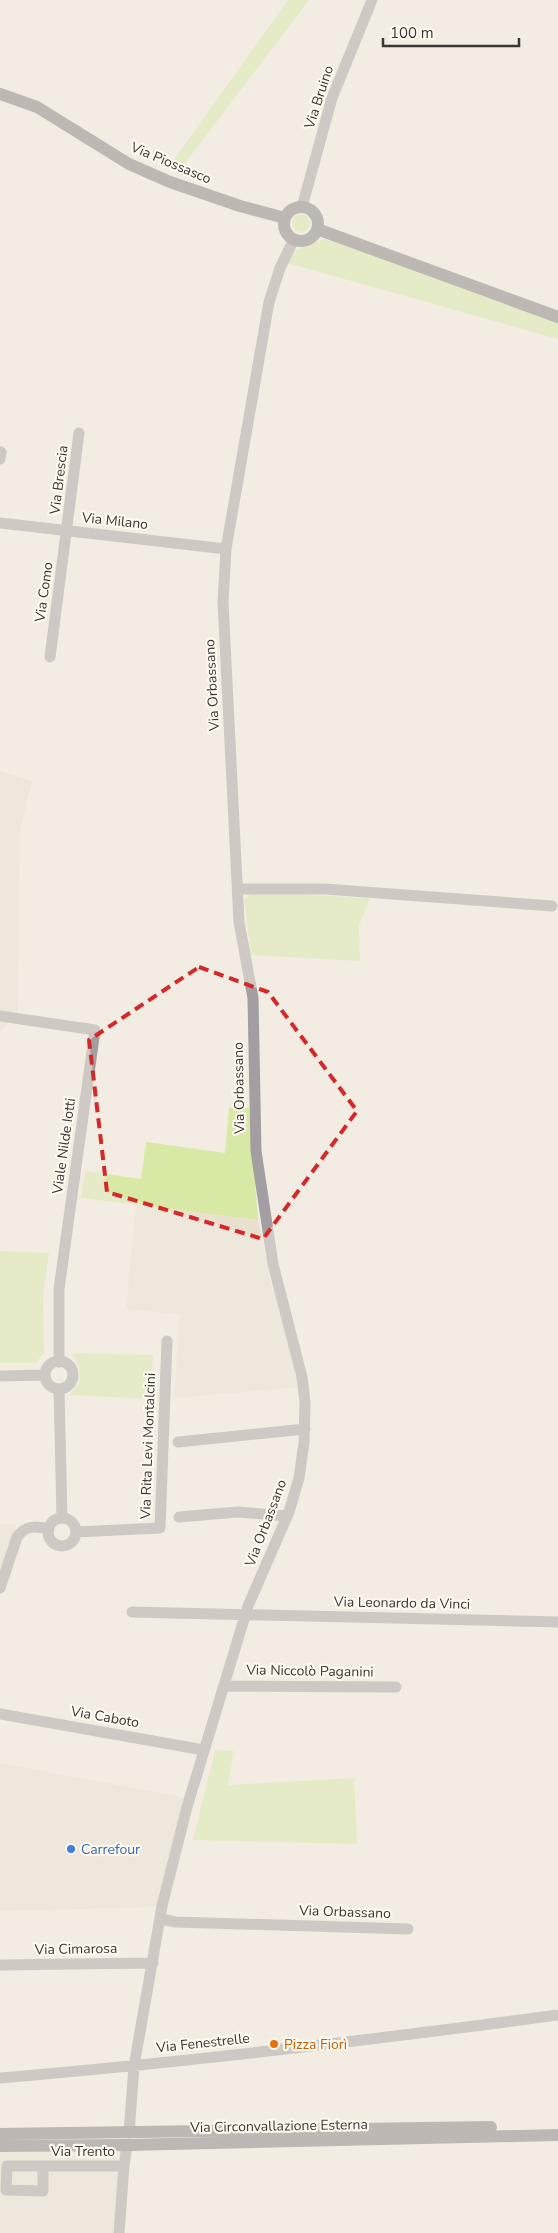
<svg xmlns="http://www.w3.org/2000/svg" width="558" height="2233" viewBox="0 0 558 2233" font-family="'Nunito Sans',sans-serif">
<rect width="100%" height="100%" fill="#f2ece3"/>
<path fill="#e9e0d0" d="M0 771 32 781 20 830 18 1011 0 1032Z
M136 1205 258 1220 272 1289 283 1307 301 1387 174 1398 180 1315 126 1309Z
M0 1524H16L0 1583Z
M0 1763 187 1798 157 1907 0 1911Z
M120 2151 114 2233H0V2152Z"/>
<path fill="#d7e9a4" d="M288 0H309L180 170 170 165Z
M292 223a9 9 0 1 1 18 0a9 9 0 1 1-18 0Z
M324 239 341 243 558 321V339L287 263 293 251Z
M253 892 370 898 359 926 360 961 251 955 244 900Z
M229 1108H249L258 1220 81 1198 85 1171 141 1179 146 1142 225 1153Z
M0 1251 49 1253 43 1297 44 1353 36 1363H0Z
M72 1353 153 1355 151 1399 69 1395C86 1378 81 1372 72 1353Z
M215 1750 234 1751 228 1785 354 1778 357 1844 193 1840Z"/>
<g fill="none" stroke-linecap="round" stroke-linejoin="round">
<path stroke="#a29ea1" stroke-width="11" d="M302 207 332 98 372 0
M0 459 1 452
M0 523 226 549
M50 657 79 433
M238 889H325L552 906
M0 1016 95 1030 59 1289V1362
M45 1375a14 14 0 1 1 28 0a14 14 0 1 1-28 0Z
M0 1376 45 1375
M59 1389 62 1518
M178 1442 305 1429
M179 1517 238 1512 287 1516
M48 1532a14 14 0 1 1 28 0a14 14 0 1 1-28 0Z
M76 1532 160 1528 167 1341
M0 1588 17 1537C26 1525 35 1526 49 1529
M132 1612 558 1622
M224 1686 396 1687
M0 1714 204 1750
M161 1919 176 1922 408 1929
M0 1965 153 1963
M0 2078C186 2062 372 2040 558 2015
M129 2133 134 2066 162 1906 187 1807 248 1606 289 1512 299 1478 304 1443 305 1402 302 1377 273 1264 256 1151 253 998 239 922 223 602 226 549 269 302 280 268 294 239
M43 2166V2191L6 2190 7 2166H124
M119 2233 124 2166 127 2145"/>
<path stroke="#7e787c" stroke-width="12" d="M0 94 37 107 129 164 170 182 240 206 285 218
M284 224a17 17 0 1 1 34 0a17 17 0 1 1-34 0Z
M317 229 558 317
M0 2134 491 2127
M0 2146 127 2145 558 2135"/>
</g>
<path d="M0 0H558V2233H0ZM199 967 268 992 357 1111 263 1239 107 1192 89 1040Z" fill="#f2ece3" fill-opacity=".55" fill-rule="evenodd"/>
<path fill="none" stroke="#d62828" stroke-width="4" stroke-dasharray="10 6" stroke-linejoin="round" d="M199 967 268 992 357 1111 263 1239 107 1192 89 1040Z"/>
<circle fill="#3f7fe0" stroke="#fff9f0" stroke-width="2" cx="71" cy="1849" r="5"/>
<circle fill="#e8710a" stroke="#fff9f0" stroke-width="2" cx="274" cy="2044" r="5"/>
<g text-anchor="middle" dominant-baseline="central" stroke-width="4.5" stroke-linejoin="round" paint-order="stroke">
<g font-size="14" fill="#3a3835" stroke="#fff9f0">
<text transform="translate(319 97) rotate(-72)">Via Bruino</text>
<text transform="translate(171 163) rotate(23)">Via Piossasco</text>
<text transform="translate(59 480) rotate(-83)">Via Brescia</text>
<text transform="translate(115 521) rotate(6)">Via Milano</text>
<text transform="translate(44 592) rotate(-82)">Via Como</text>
<text transform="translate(212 685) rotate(-93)">Via Orbassano</text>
<text transform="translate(239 1088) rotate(-91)">Via Orbassano</text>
<text transform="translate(64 1146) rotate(-82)">Viale Nilde Iotti</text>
<text transform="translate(148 1446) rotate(-88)">Via Rita Levi Montalcini</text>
<text transform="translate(266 1523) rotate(-69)">Via Orbassano</text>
<text transform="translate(402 1603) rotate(1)">Via Leonardo da Vinci</text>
<text transform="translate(310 1671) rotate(1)">Via Niccolò Paganini</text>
<text transform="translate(105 1717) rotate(10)">Via Caboto</text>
<text transform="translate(345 1912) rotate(2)">Via Orbassano</text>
<text transform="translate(76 1949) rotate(-1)">Via Cimarosa</text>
<text transform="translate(203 2043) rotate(-6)">Via Fenestrelle</text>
<text transform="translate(279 2126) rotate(-1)">Via Circonvallazione Esterna</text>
<text x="83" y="2151">Via Trento</text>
</g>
<g font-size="14" fill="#366cbe" stroke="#fff9f0" text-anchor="start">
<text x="81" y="1849">Carrefour</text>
</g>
<g font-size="14" fill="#c56008" stroke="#fff9f0" text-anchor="start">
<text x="284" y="2044">Pizza Fiorì</text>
</g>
</g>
<path d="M383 38v8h136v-8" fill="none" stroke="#3a3835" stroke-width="2.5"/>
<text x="390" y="38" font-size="15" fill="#3a3835" stroke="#fff9f0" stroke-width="4" paint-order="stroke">100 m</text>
</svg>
